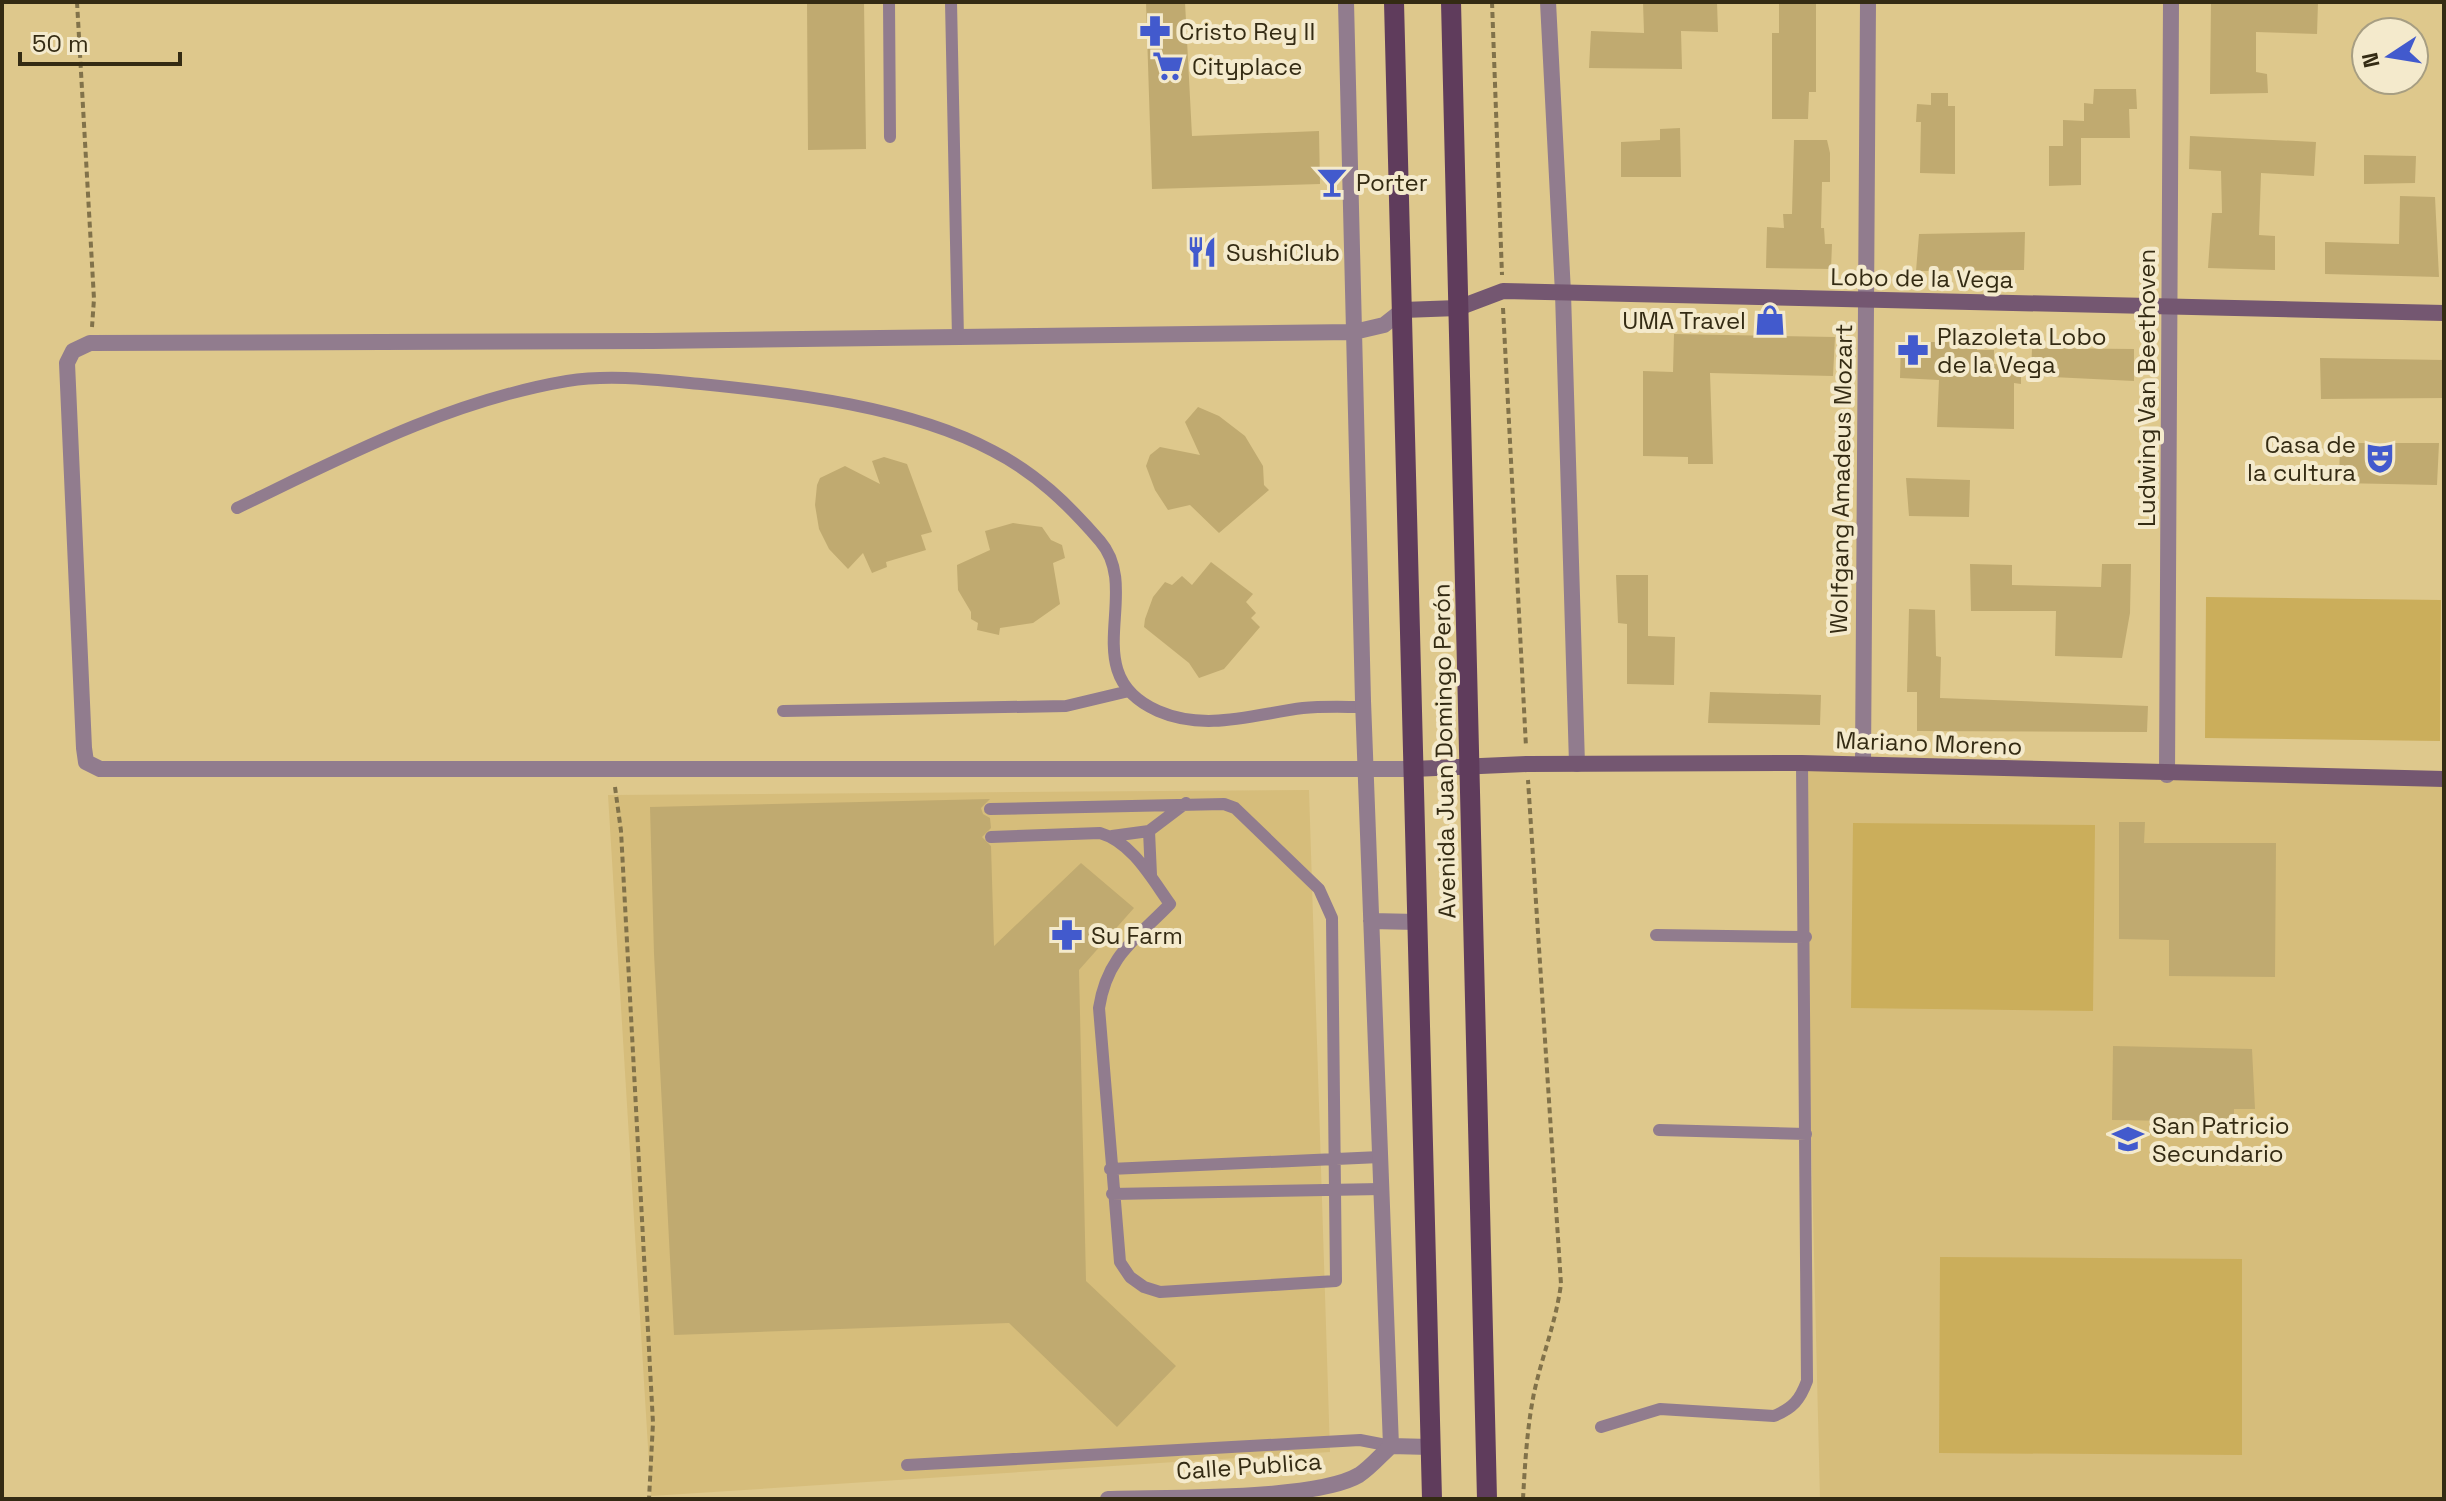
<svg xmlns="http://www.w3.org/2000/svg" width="2446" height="1501" viewBox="0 0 2446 1501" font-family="'Space Grotesk',sans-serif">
<rect width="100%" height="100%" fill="#dec88c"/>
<path fill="#d6bd7b" d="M1802 763 2444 779V1499H1820Z
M1309 790 1330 1452 651 1496 608 795Z"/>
<path fill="#cbae5b" d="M2206 597 2441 600 2440 741 2205 738Z
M1853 823 2095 825 2093 1011 1851 1008Z
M1940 1257 2242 1259V1455L1939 1453Z"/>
<path fill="#c0aa70" d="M807 2H864L866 149 808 150Z
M1146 2H1185L1192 136 1319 131 1320 184 1152 189Z
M1643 2H1717L1718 32 1681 31 1682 69 1589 68 1591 31 1644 33Z
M1779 2H1816V92H1809L1808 119H1772V33H1779Z
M2211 2H2318L2317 34 2256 32V72L2267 74 2268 93 2210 94Z
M2094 89H2136L2137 109H2129L2130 138H2081V185L2049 186V146H2063V120L2084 121V103L2093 104Z
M1931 93H1948V106H1955V174L1920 173 1921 122H1916L1917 104 1931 105Z
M1680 128 1681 177H1621V142L1660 140V129Z
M2190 136 2316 142 2314 176 2261 173 2259 235 2275 236V270L2208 268 2212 213H2222L2221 171 2189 169Z
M1794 140H1827L1830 153V182H1822L1821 228H1824L1825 244H1832L1831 269 1766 268 1767 227 1784 228 1783 214H1792Z
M2364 155 2416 156 2415 183 2364 184Z
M2400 196 2435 197 2439 277 2325 274V242L2399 244Z
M2025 232 2024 270 1916 271 1919 234Z
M1674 334 1835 337 1833 376 1710 373 1713 464H1688V457L1643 456V371L1673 372Z
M1901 342H1976L1977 350H1994V364L2021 366V384L2014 383V429L1937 427 1939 380 1900 378Z
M2032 348 2134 349V381L2031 376Z
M2320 358 2444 360V398L2321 399Z
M1198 407 1219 416 1245 436 1263 466 1264 485 1269 490 1219 533 1190 505 1168 510 1155 490 1146 466 1150 455 1160 447 1200 455 1185 422Z
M2340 443H2439L2437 485 2339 483Z
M884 457 907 464 932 532 921 535 926 550 886 562 887 567 872 573 863 553 848 569 829 549 819 529 815 505 817 485 820 478 845 466 880 484 872 461Z
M1906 478 1970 480 1969 517 1909 516Z
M1013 523 1042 527 1051 540 1062 545 1065 558 1053 563 1060 604 1033 623 1000 628 999 635 977 630 978 623 971 619V612L958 590 957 565 990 550 985 531Z
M1211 562 1253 594 1246 602 1256 613 1251 618 1260 627 1224 669 1199 678 1189 663 1144 627 1145 619 1153 597 1165 582 1172 585 1182 576 1192 585Z
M1970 564 2012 565V585L2101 587 2102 564H2131L2130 613 2122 658 2055 656 2056 611H1971Z
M1616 575H1648V636L1675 637 1674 685 1627 684V624L1618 623Z
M1909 609 1935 610 1936 656 1941 657 1940 698 2148 706 2147 732 1917 731V692H1907Z
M1710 692 1821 695 1820 725 1708 723Z
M990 799 981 808 983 814 990 818 991 828 982 837 991 846 994 946 1081 863 1134 908 1079 970 1086 1281 1176 1366 1117 1427 1009 1323 674 1335 654 954 650 807Z
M2119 822H2145L2144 843H2276L2275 977 2169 976V940L2119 939Z
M2113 1046 2252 1049 2255 1109H2234V1122L2112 1120Z"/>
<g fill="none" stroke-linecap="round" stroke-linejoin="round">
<path stroke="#81724a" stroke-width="4" stroke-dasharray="6 4" stroke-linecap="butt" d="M77 2 94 299 92 327
M1492 2 1502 275
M1503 308 1526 747
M615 787 621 831 653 1423 649 1499
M1523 1499C1525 1464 1527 1428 1534 1393 1542 1356 1556 1322 1561 1284L1528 780"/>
<path stroke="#917c8e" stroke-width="12" d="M889 2 890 137
M951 2 958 338
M237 508C343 457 449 401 567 381 611 374 657 380 701 384 792 393 911 407 993 451 1036 473 1068 504 1100 541 1144 592 1074 674 1158 711 1206 732 1255 714 1303 708 1323 706 1344 707 1364 707
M783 711 1066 706 1129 691
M990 809 1224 804 1235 808 1319 889 1332 918 1336 1281 1160 1292 1144 1287 1130 1277 1120 1262 1099 1008C1107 956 1135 940 1170 904 1152 879 1132 842 1100 833L991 837
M1149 831 1151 875
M1112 836 1149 831 1186 803
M1656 935 1806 937
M1659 1130 1806 1134
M1110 1169 1380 1157
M1112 1194 1381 1189
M1601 1427 1660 1409 1774 1416C1793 1408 1800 1400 1807 1381L1802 763
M907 1465 1360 1440 1391 1446"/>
<path stroke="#917c8e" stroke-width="16" d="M1346 2 1363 701 1391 1446
M1548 2 1563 293 1577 764
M1403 310 1384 325 1354 332 653 341 90 343 73 351 67 363 84 748 86 762 100 769H1413
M1863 764 1868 2
M2167 775 2171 2
M1371 921 1417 922
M1108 1499C1164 1497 1315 1501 1359 1475 1370 1468 1381 1455 1391 1446L1430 1447"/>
<path stroke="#745771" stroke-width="16" d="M1403 310 1458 308 1503 291 2444 313
M1413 769 1527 764 1802 763 2444 779"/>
<path stroke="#5f3c5c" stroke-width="20" d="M1394 2 1432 1499
M1451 2 1487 1499"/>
</g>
<defs>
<symbol id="pharmacy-bare" viewBox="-9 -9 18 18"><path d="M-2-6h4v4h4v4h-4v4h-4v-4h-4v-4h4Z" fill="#425acd" stroke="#f4eacc" stroke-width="2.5" paint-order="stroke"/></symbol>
<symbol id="supermarket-bare" viewBox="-9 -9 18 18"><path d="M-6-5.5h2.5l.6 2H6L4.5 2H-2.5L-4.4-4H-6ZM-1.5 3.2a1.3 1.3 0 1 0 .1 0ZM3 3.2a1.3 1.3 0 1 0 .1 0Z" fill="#425acd" stroke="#f4eacc" stroke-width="2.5" paint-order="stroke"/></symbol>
<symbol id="bar-bare" viewBox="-9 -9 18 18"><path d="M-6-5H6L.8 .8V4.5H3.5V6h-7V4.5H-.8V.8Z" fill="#425acd" stroke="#f4eacc" stroke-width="2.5" paint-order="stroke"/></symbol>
<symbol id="restaurant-bare" viewBox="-9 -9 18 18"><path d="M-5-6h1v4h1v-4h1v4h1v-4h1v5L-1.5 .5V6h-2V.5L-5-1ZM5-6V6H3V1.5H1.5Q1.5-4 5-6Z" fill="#425acd" stroke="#f4eacc" stroke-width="2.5" paint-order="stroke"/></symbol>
<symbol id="shop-bare" viewBox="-9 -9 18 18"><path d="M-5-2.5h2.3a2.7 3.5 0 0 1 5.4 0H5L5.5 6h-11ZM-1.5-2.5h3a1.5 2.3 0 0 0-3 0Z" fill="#425acd" stroke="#f4eacc" stroke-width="2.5" paint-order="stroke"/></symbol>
<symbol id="theatre-bare" viewBox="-9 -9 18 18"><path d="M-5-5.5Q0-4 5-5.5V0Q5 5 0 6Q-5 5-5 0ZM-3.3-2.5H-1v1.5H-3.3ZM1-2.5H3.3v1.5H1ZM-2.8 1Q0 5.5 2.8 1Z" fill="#425acd" stroke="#f4eacc" stroke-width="2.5" paint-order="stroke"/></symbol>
<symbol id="school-bare" viewBox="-9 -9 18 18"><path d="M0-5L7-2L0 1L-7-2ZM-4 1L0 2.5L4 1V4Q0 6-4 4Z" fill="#425acd" stroke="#f4eacc" stroke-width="2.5" paint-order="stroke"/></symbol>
</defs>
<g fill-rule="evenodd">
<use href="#pharmacy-bare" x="1133" y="9" width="44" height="44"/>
<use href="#supermarket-bare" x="1146" y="44" width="44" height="44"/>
<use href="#bar-bare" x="1310" y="160" width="44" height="44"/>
<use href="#restaurant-bare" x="1180" y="230" width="44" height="44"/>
<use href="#shop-bare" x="1748" y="298" width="44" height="44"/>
<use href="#pharmacy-bare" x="1891" y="328" width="44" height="44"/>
<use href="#theatre-bare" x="2358" y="436" width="44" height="44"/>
<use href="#pharmacy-bare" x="1045" y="913" width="44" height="44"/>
<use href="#school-bare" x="2106" y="1117" width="44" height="44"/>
</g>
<g text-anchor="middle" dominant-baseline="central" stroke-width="8" stroke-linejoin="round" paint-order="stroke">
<g font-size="24" fill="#342b13" stroke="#f4eacc" text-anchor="start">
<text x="1179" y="31">Cristo Rey II</text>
<text x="1192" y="66">Cityplace</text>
<text x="1356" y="182">Porter</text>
<text x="1226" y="252">SushiClub</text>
<text x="1746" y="320" text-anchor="end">UMA Travel</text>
<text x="1937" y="336">Plazoleta Lobo<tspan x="1937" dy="28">de la Vega</tspan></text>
<text x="2356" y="444" text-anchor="end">Casa de<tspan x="2356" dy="28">la cultura</tspan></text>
<text x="1091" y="935">Su Farm</text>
<text x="2152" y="1125">San Patricio<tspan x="2152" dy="28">Secundario</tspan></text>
</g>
<g font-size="24" fill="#342b13" stroke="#f4eacc">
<text transform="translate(1922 278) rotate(1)">Lobo de la Vega</text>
<text transform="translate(2146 388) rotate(-90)">Ludwing Van Beethoven</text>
<text transform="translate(1841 479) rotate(-89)">Wolfgang Amadeus Mozart</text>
<text transform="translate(1929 743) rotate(2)">Mariano Moreno</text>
<text transform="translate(1444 751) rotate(-91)">Avenida Juan Domingo Perón</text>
<text transform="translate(1249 1466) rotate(-4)">Calle Publica</text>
</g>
</g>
<rect width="2446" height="1501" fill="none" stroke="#342b13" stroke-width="8"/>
<g transform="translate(2390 56) rotate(258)"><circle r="38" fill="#f4eacc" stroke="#a79e82" stroke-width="2"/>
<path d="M0-6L14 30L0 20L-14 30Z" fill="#425acd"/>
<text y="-12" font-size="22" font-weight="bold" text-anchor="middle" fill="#342b13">N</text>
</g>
<path d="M20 52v12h160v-12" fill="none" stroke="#342b13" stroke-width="4"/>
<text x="32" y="52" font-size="24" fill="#342b13" stroke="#f4eacc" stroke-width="6" paint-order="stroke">50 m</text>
</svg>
